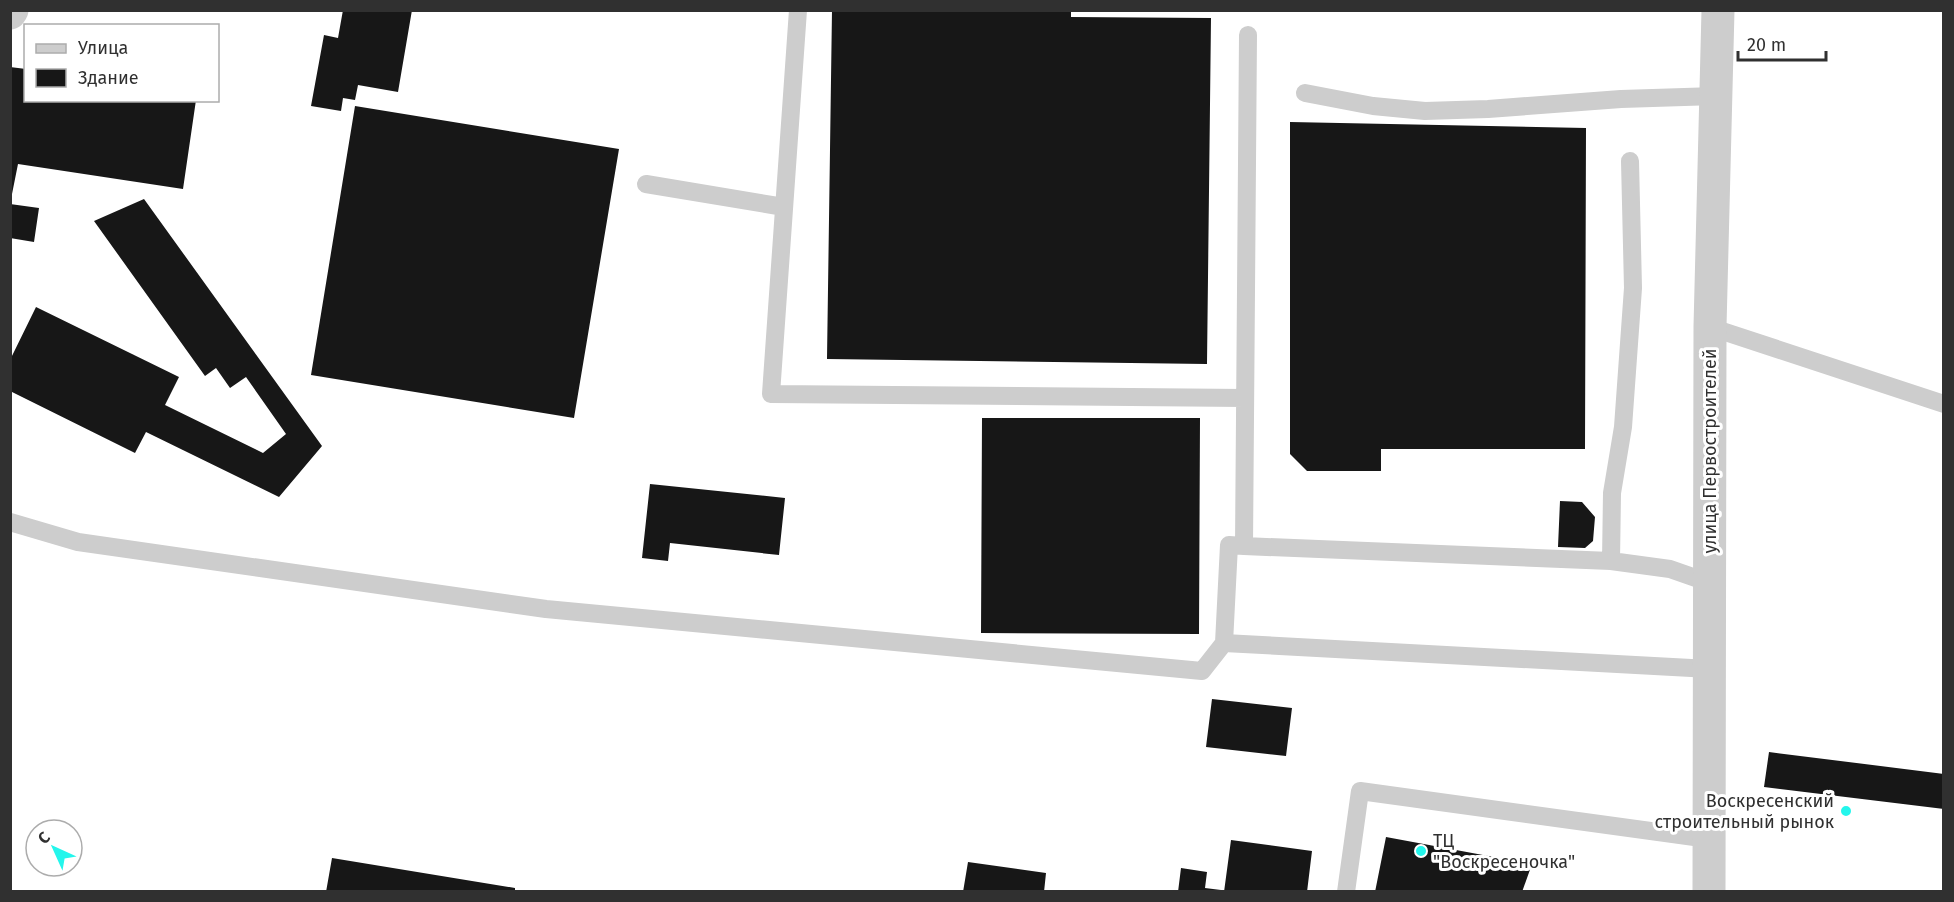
<svg xmlns="http://www.w3.org/2000/svg" width="1954" height="902" viewBox="0 0 1954 902" font-family="'Fira Sans',sans-serif">
<rect width="100%" height="100%" fill="#fff"/>
<path fill="#171717" d="M343 10H412L398 92 358 85 355 100 343 98 341 111 311 106 324 35 338 38Z
M832 10H1071V17L1211 18 1207 364 827 359Z
M10 67 26 69V100H196L183 189 18 164 10 204Z
M355 106 619 149 574 418 311 375Z
M1290 122 1586 128 1585 449H1381V471H1307L1290 454Z
M144 199 322 446 279 497 146 432 135 453 10 391V360L36 307 179 377 165 405 263 453 286 434 246 377 230 388 216 368 205 376 94 221Z
M10 204 39 208 34 242 10 238Z
M982 418H1200L1199 634 981 633Z
M650 484 785 498 779 555 670 543 668 561 642 558Z
M1560 501 1582 502 1595 517 1593 541 1585 548 1558 547Z
M1212 699 1292 708 1286 756 1206 747Z
M1769 752 1944 774V809L1764 787Z
M1386 837 1532 864 1522 892H1375Z
M1231 840 1312 851 1307 892H1224Z
M332 858 515 888V892H326Z
M968 862 1046 873 1044 892H963Z
M1181 868 1207 872 1205 888 1221 890V892H1178Z"/>
<g fill="none" stroke-linecap="round" stroke-linejoin="round">
<path stroke="#cdcdcd" stroke-width="18" d="M798 10 771 394 1245 398
M1248 35 1244 546 1611 561 1670 569 1710 583
M1305 93 1373 106 1425 111 1488 109 1621 99 1716 96
M646 184 784 207
M1710 327 1944 404
M10 522 78 542 546 609 1202 671 1224 643
M1244 546 1229 545 1224 643 1710 669
M1611 561 1612 493 1623 427 1633 288 1630 161
M1346 892 1360 791 1709 839"/>
<path stroke="#cdcdcd" stroke-width="33" d="M10 13 12 10
M1709 892 1710 327 1718 10"/>
</g>
<g fill="#24f6ec" stroke="#fff" stroke-width="2">
<circle cx="1846" cy="811" r="6"/>
<circle cx="1421" cy="851" r="6"/>
</g>
<g text-anchor="middle" dominant-baseline="central" stroke-width="6" stroke-linejoin="round" paint-order="stroke">
<g font-size="18" fill="#303030" stroke="#fff">
<text transform="translate(1710 451) rotate(-90)">улица Первостроителей</text>
</g>
<g font-size="18" fill="#303030" stroke="#fff" text-anchor="end">
<text x="1834" y="801">Воскресенский<tspan x="1834" dy="21">строительный рынок</tspan></text>
<text x="1433" y="841" text-anchor="start">ТЦ<tspan x="1433" dy="21">"Воскресеночка"</tspan></text>
</g>
</g>
<rect width="1954" height="902" fill="none" stroke="#303030" stroke-width="24"/>
<rect x="24" y="24" width="195" height="78" fill="#ffffff" stroke="#acacac" stroke-width="1.5"/>
<rect x="36" y="44" width="30" height="9" fill="#cdcdcd" stroke="#acacac" stroke-width="1.5"/>
<text x="78" y="54" font-size="18" fill="#303030">Улица</text>
<rect x="36" y="69" width="30" height="18" fill="#171717" stroke="#acacac" stroke-width="1.5"/>
<text x="78" y="84" font-size="18" fill="#303030">Здание</text>
<g transform="translate(54 848) rotate(315)"><circle r="28" fill="#ffffff" stroke="#acacac" stroke-width="1.5"/>
<path d="M0-4.5L10 22L0 15L-10 22Z" fill="#24f6ec"/>
<text y="-9" font-size="16" font-weight="bold" text-anchor="middle" fill="#303030">С</text>
</g>
<path d="M1738 51v9h88v-9" fill="none" stroke="#303030" stroke-width="3"/>
<text x="1747" y="51" font-size="18" fill="#303030" stroke="#ffffff" stroke-width="4.5" paint-order="stroke">20 m</text>
</svg>
